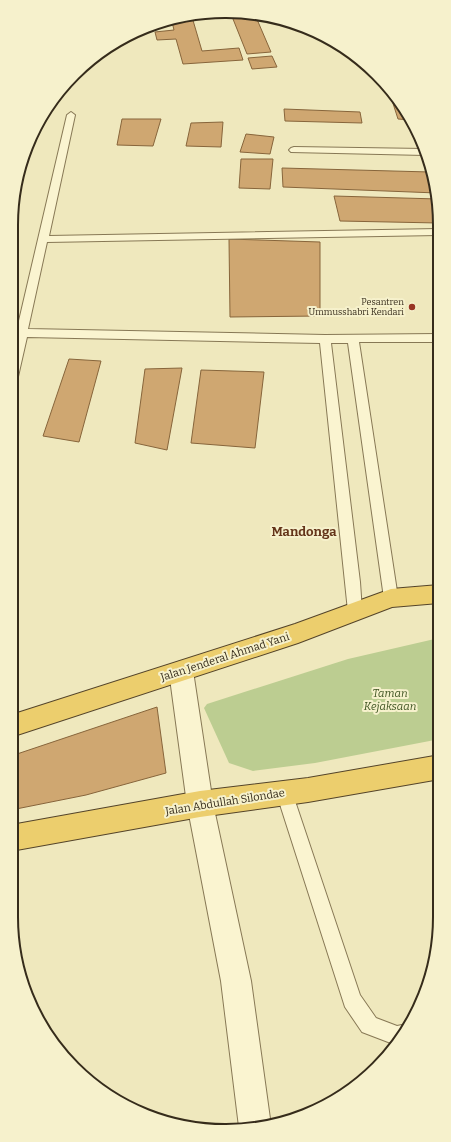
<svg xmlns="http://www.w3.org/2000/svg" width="451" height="1142" viewBox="0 0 451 1142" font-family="Bitter,serif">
<rect width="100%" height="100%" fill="#efe8bd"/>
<path fill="#bccd91" d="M439 638 440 739 315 763 253 771 229 763 204 708 207 704 348 659Z"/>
<path fill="#cfa771" stroke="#87653b" d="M231 14 256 17 271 52 247 54Z
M192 17 202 51 239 48 243 60 183 64 176 39 157 40 155 32 174 30 172 22Z
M272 56 277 67 252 69 248 58Z
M390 94H394L411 120 398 119Z
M284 109 360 112 362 123 285 121Z
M122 119H161L153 146 117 145Z
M223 122 221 147 186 146 191 123Z
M246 134 274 137 270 154 240 152Z
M241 159H273L270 189 239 188Z
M282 168 430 172 437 193 283 187Z
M334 196 438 199V223L340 221Z
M229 239 320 242V316L230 317Z
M69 359 101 361 79 442 43 436Z
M182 368 167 450 135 443 145 369Z
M201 370 264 372 255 448 191 443Z
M157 707 166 773 86 795 11 810V756Z"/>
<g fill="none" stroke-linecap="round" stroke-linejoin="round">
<defs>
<path id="service" d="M71 112 75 115 49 236 438 229V235L47 242 28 329 325 335 438 334V342H359L398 598 396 602 391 604 386 602 384 598 348 343H331L360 582 362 611 360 615 355 617 350 615 348 611 320 343 27 337 17 381 15 384 11 385V355L67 115Z
M294 147 424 149 425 155 291 152 289 150 291 148Z
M284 784 290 786 292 792 360 995 376 1018 397 1026 402 1025 406 1027 396 1045 362 1032 345 1007 276 792 278 786Z"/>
<path id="minor" d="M181 661 189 664 193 671 213 804 251 981 271 1126 267 1127H239L221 981 187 804 169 671 173 664Z"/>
<path id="trunk" d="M439 585V603L392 607 298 643 11 737V715L295 624 391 589Z
M440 755V779L308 802 200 817 11 851V825L200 791 308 778Z"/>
</defs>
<use href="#service" stroke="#877855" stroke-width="2"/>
<use href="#minor" stroke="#877855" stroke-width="2"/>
<use href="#trunk" stroke="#54442a" stroke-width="2"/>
<use href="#service" fill="#faf4d0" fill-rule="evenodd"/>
<use href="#minor" fill="#faf4d0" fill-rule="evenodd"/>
<use href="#trunk" fill="#ecce6d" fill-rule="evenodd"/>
</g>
<circle fill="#983524" stroke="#f6f1cc" stroke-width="1.5" cx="412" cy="307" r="4"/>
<g text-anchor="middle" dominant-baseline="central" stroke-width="4" stroke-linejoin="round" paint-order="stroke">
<g font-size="9" fill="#362c1b" stroke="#f6f1cc" text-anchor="end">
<text x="404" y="302">Pesantren<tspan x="404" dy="10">Ummusshabri Kendari</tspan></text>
</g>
<g font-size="11" fill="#362c1b" stroke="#f6f1cc">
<text transform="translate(225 657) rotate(-18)">Jalan Jenderal Ahmad Yani</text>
<text transform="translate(225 802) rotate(-9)">Jalan Abdullah Silondae</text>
</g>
<g font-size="11" font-style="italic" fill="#3e5321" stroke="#f6f1cc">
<text x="390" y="693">Taman<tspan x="390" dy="13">Kejaksaan</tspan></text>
</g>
<g font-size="13" font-weight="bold" fill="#643419" stroke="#f6f1cc">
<text x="304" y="531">Mandonga</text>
</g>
</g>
<path d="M0 0H451V1142H0ZM225 18H226A207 207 0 0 1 433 225V917A207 207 0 0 1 226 1124H225A207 207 0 0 1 18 917V225A207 207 0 0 1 225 18Z" fill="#f6f1cc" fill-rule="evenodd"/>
<path fill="none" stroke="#362c1b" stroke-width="2" d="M225 18H226A207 207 0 0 1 433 225V917A207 207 0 0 1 226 1124H225A207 207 0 0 1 18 917V225A207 207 0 0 1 225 18Z"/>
</svg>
